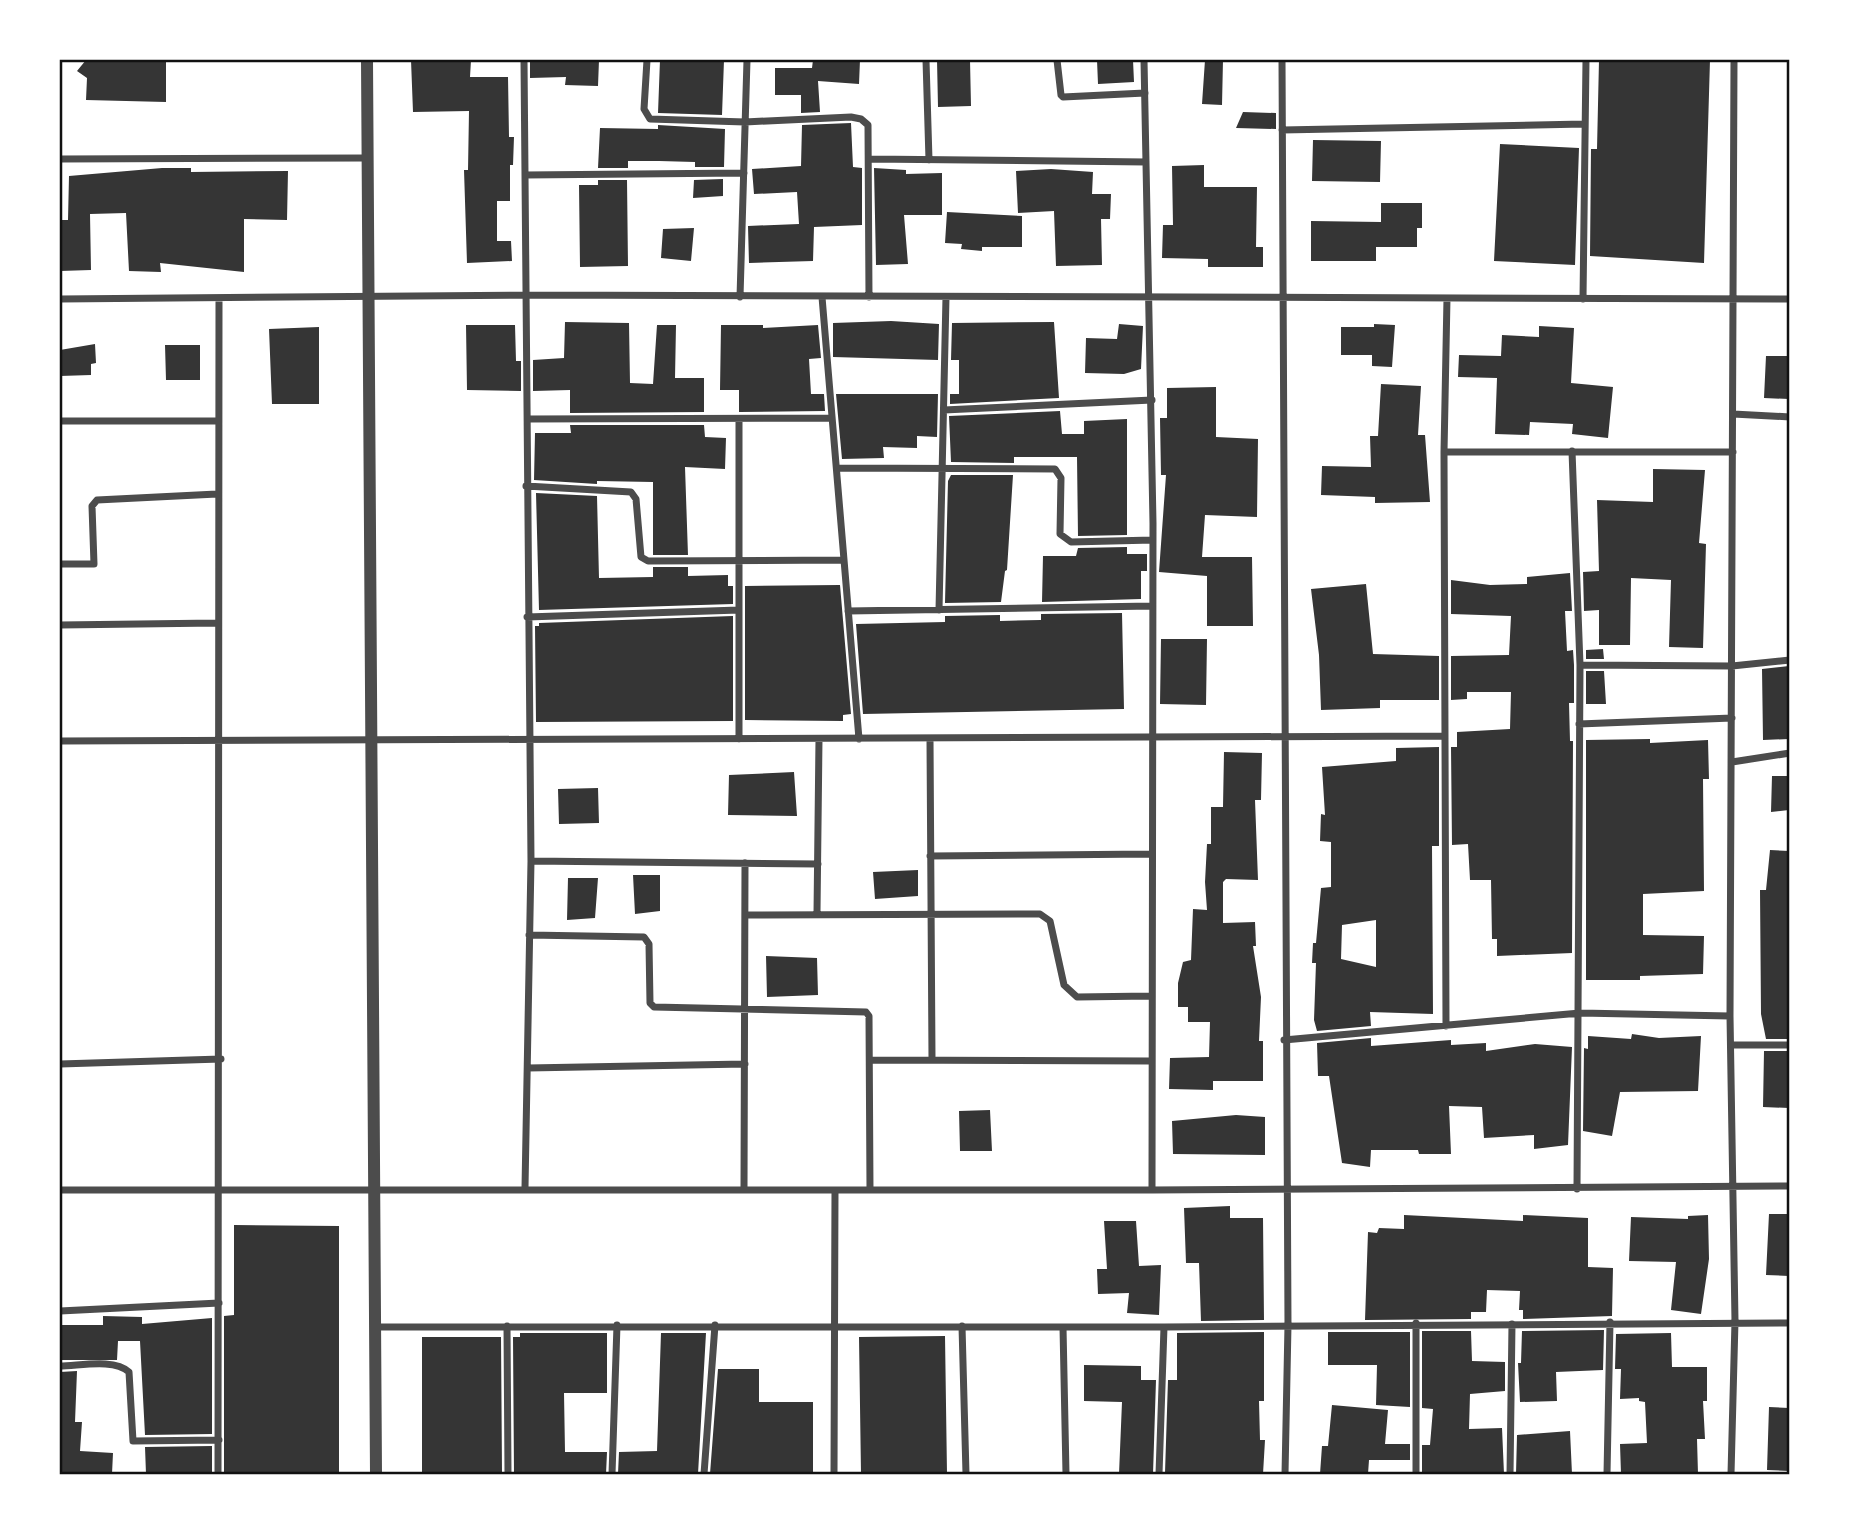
<svg xmlns="http://www.w3.org/2000/svg" width="1849" height="1534" viewBox="0 0 1849 1534" font-family="'Work Sans',sans-serif">
<rect width="100%" height="100%" fill="#fff"/>
<path fill="#353535" fill-rule="evenodd" d="M86 60H166V102L86 100 87 78 77 71Z
M411 60H471L470 77H508L509 137H514L513 165H510V201H497V241H511L512 261 467 263 464 170H468L469 111 413 112Z
M530 60H599L598 86 565 85 566 77 530 78Z
M660 60H724L722 115 658 113Z
M813 60H860L859 84 818 81 820 112 801 113V95H775V68H812Z
M937 60H970L971 106 938 107Z
M1097 60H1133L1134 82 1098 84Z
M1205 60H1223L1222 105 1202 104Z
M1599 60H1710L1704 263 1590 256 1591 149H1597Z
M1243 112 1276 113V129L1236 128Z
M851 123 853 167 862 168V225L814 227 813 261 749 263 748 226 799 224 797 192 754 194 752 169 801 166 802 125Z
M658 125 725 129 724 167H695V162L659 161H628V168H598L600 128 658 129Z
M1313 140 1381 141 1380 182 1312 181Z
M1500 144 1579 148 1575 265 1494 261Z
M1204 165V187H1257L1256 247H1263V267H1208V259L1162 258 1163 225H1173L1172 166Z
M162 168H191V172L288 171 287 220 244 219V272L160 263 161 272 129 271 126 213 90 214 91 270 60 271V220H68L69 176Z
M874 168 906 170V174L942 173V215H904L908 264 876 265Z
M1051 169 1093 172 1092 194H1111L1110 219H1101L1102 265 1056 266 1054 211 1018 213 1016 171Z
M723 179V196L693 198 694 180Z
M598 180H627L628 266 580 267 579 185H598Z
M1381 203H1422V228H1417V247H1376V261H1311V221L1381 222Z
M947 212 1022 216V247H982V251L961 249 962 244 945 243Z
M694 228 691 261 661 258 663 229Z
M891 321 939 324 938 360 833 357V323Z
M565 322 629 323 630 383 653 384 657 325H676L675 378H704V412L570 413V390L533 391V360L564 358Z
M1054 322 1059 398 950 404V394H959V360H951L952 323Z
M1119 324 1143 326 1141 369 1124 374 1085 373 1086 338 1117 339Z
M1374 324 1395 325 1392 367 1372 366V355H1341V327H1374Z
M466 325H515L516 361H521V391L467 390Z
M721 325H763V328L818 325 821 358 809 359 811 394H824L825 411 739 412V390H720Z
M1539 326 1574 328 1571 383 1613 387 1608 438 1572 434 1573 424 1530 422 1529 435 1495 434 1497 378 1458 377 1459 355 1501 356 1502 335 1539 337Z
M319 327V404H272L269 329Z
M95 344 96 363 91 364V375L60 376V350Z
M165 345H200V380H166Z
M1766 356H1789V399L1764 398Z
M1381 384 1421 386 1418 435H1425L1430 502 1375 503V497L1321 495 1322 466 1371 467 1370 436H1378Z
M1216 387V437L1258 439 1257 517 1205 515 1202 557H1252L1253 626H1207V576L1159 572 1166 475H1161L1160 418H1167V388Z
M836 394H938L937 437 917 436V448L883 447 884 458 842 459Z
M1060 411 1062 434H1084V421L1127 419V535L1078 536 1077 457H1014V463L951 462 949 416Z
M570 425H704L705 437 726 438 725 469 685 467 688 555H653V482L597 481V484L534 480 535 433H571Z
M1653 469 1705 470 1699 543 1706 544 1703 648 1669 647 1671 580 1631 578 1630 645H1599V610L1584 611 1583 572 1599 571 1597 500 1653 502Z
M951 475H1013L1007 570 1005 571 1001 602 945 603 948 481Z
M536 493 597 496 599 578 653 577V567H688V576L728 575V586H733V604L539 610Z
M1127 547V554H1147V571H1141V599L1042 602 1043 556H1076L1078 548Z
M1570 573 1572 611H1565L1567 651 1573 650 1574 665V703H1569L1570 741H1573L1572 953 1497 956V939H1492L1491 880H1470L1468 844 1452 845 1451 747H1457V732L1510 729 1511 692H1467V699L1451 700V656L1509 655 1511 616 1451 614V580L1490 585 1527 584V577Z
M1366 584 1373 654 1439 656V700H1380V708L1321 710 1319 655 1311 589Z
M840 585 851 714 843 715V721L745 720V586Z
M1122 613 1124 709 863 714 856 624 945 622V616L1000 615V621L1041 620V614Z
M733 616V721L536 722 535 626H539V623Z
M1161 639H1207L1206 705 1160 704Z
M1603 649 1604 659H1586V650Z
M1789 666V739L1763 740 1762 669Z
M1586 671H1604L1606 704H1586Z
M1650 739V743L1708 740 1709 779H1703L1704 891 1643 894V935L1704 936 1703 974 1640 976V980H1586V740Z
M1439 747V846H1432L1433 1014 1370 1012 1371 1026 1317 1031 1314 1020 1316 963H1312L1313 943H1316L1321 888 1331 887V842L1320 841 1321 814 1325 815 1322 767 1396 761V748ZM1376 920V967L1341 959 1342 925Z
M1224 752 1262 753 1261 800H1255L1258 880 1226 879 1223 882V923L1255 922 1256 946H1253L1261 997 1259 1041H1263V1081H1213V1090L1169 1089 1170 1058 1209 1057 1210 1022H1188V1007H1178V983L1183 962 1191 960 1193 909 1207 910 1205 882 1207 844H1211V807H1223Z
M794 772 797 816 728 815 729 775Z
M1772 776H1789V810L1771 812Z
M598 788 599 823 559 824 558 789Z
M1770 850 1789 851V1039H1766L1761 1014 1760 890H1766Z
M918 870V896L875 899 873 872Z
M633 875H660V911L635 914Z
M568 878H598L595 918 567 920Z
M766 956 817 958 818 995 767 997Z
M1632 1034 1659 1038 1701 1036 1698 1091 1620 1092 1612 1136 1583 1131 1584 1048 1588 1049V1036L1631 1039Z
M1371 1038V1046L1451 1040V1045L1486 1043V1051L1535 1044 1572 1047 1568 1145 1534 1149V1135L1484 1138 1482 1107 1449 1106 1451 1154H1419L1418 1150H1371L1370 1167 1342 1163 1329 1076H1318L1317 1043Z
M1764 1051H1789V1108L1763 1107Z
M990 1110 992 1151H960L959 1111Z
M1236 1115 1265 1117V1155L1173 1154 1172 1121Z
M1230 1206V1218H1263L1264 1320 1201 1321 1199 1263H1186L1184 1208Z
M1769 1214H1789V1276L1766 1275Z
M1404 1215 1523 1221V1215L1588 1218V1267L1613 1268 1612 1316 1523 1319V1310H1519L1520 1291 1487 1290 1486 1312H1471V1319L1365 1320 1368 1232 1377 1233 1379 1228 1404 1229Z
M1708 1215 1709 1259 1701 1314 1671 1310 1676 1262 1629 1261 1631 1217 1688 1219V1216Z
M1104 1221H1136L1139 1266 1161 1265 1159 1315 1127 1313 1129 1293 1098 1294 1097 1269H1107Z
M234 1225 339 1226V1474H224V1316L234 1315Z
M103 1316 142 1317V1324L212 1318V1434L145 1435 140 1341H118L117 1360H60V1325H103Z
M1604 1330 1603 1370 1556 1372 1557 1401 1520 1402 1518 1363H1521L1522 1331Z
M1422 1331H1471L1472 1361 1505 1362V1391L1470 1394 1469 1429 1502 1428 1504 1474H1422V1445H1430L1433 1409 1422 1408Z
M1264 1332V1401H1259L1260 1440H1265L1263 1474 1165 1473 1168 1380H1177V1333Z
M1328 1332H1410V1407L1376 1405 1377 1365H1328Z
M520 1333H607V1393H564L565 1452H607L606 1474H514L513 1337H520Z
M661 1333H706L698 1474H618L619 1452 657 1451Z
M1671 1333 1672 1367H1707V1401H1703L1705 1439H1697L1698 1474H1621L1620 1444 1647 1443 1645 1402 1639 1401V1398L1620 1399 1621 1369H1615L1616 1334Z
M945 1336 947 1474H861L859 1337Z
M422 1337H501L502 1474H422Z
M1084 1365 1141 1366V1380H1156L1153 1474H1119L1122 1402 1084 1401Z
M718 1369H759V1402H813V1474H710Z
M77 1371 75 1422H82L80 1451 113 1453 112 1474H60V1372Z
M1332 1405 1388 1410 1385 1444H1410V1460H1369L1368 1474H1320L1322 1446H1328Z
M1769 1407 1789 1408V1471L1767 1470Z
M1570 1431 1572 1474H1516L1517 1435Z
M212 1446V1474H146L145 1447Z"/>
<g fill="none" stroke-linecap="round" stroke-linejoin="round">
<path stroke="#4c4c4c" stroke-width="7" d="M524 60 531 861 525 1188
M647 60 644 109 650 119 745 122 851 117 861 119 868 125 869 297
M926 60 929 160
M1057 60 1061 95 1063 97 1145 93
M1144 60 1153 523 1152 1190
M1282 60 1288 1325 1285 1474
M1282 130 1584 124
M60 159 368 158
M870 159 1146 162
M525 175 744 173
M740 297 747 60
M822 297 859 739
M60 299 526 295 1790 299
M1583 299 1586 60
M944 410 1152 400
M1733 414 1790 417
M528 419 832 418
M739 419V739
M60 421H217
M1572 451 1580 665 1577 1189
M1444 452H1733
M837 468 1055 469 1061 478 1060 534 1071 542 1153 540
M526 486 631 492 636 499 641 557 648 561 844 560
M60 564H94L92 506 97 500 217 494
M939 610 946 297
M848 611 1152 606
M527 617 739 610
M60 625 217 623
M1580 665 1732 666 1790 660
M1579 724 1732 718
M930 739 932 1059
M60 741 1444 736
M1732 762 1790 753
M930 856 1150 854
M531 861 818 864
M817 913 819 739
M745 915 1040 914 1050 921 1064 985 1077 997 1150 996
M529 935 644 937 649 944 650 1003 654 1007 866 1012 869 1016 870 1189
M1446 1026 1444 452 1447 298
M1284 1040 1580 1013 1730 1016
M1731 1045H1790
M870 1060 1150 1061
M60 1064 221 1059
M528 1068 745 1064
M744 1189 745 863
M60 1190H1152L1790 1186
M60 1311 219 1303
M507 1326 508 1474
M962 1326 966 1474
M375 1327H1164L1790 1323
M1063 1327 1066 1474
M60 1366C79 1366 114 1358 129 1372L133 1441 219 1440
M218 1474 219 299
M612 1474 617 1325
M704 1474 715 1325
M834 1474 835 1190
M1159 1474 1164 1327
M1416 1474V1323
M1510 1474 1512 1324
M1607 1474 1610 1322
M1731 1474 1735 1321 1730 1016 1734 60"/>
<path stroke="#4c4c4c" stroke-width="12" d="M367 60 376 1474"/>
</g>
<rect width="1849" height="1534" fill="none" stroke="#ffffff" stroke-width="122"/>
<rect x="61" y="61" width="1727" height="1412" fill="none" stroke="#111" stroke-width="2.5"/>
</svg>
